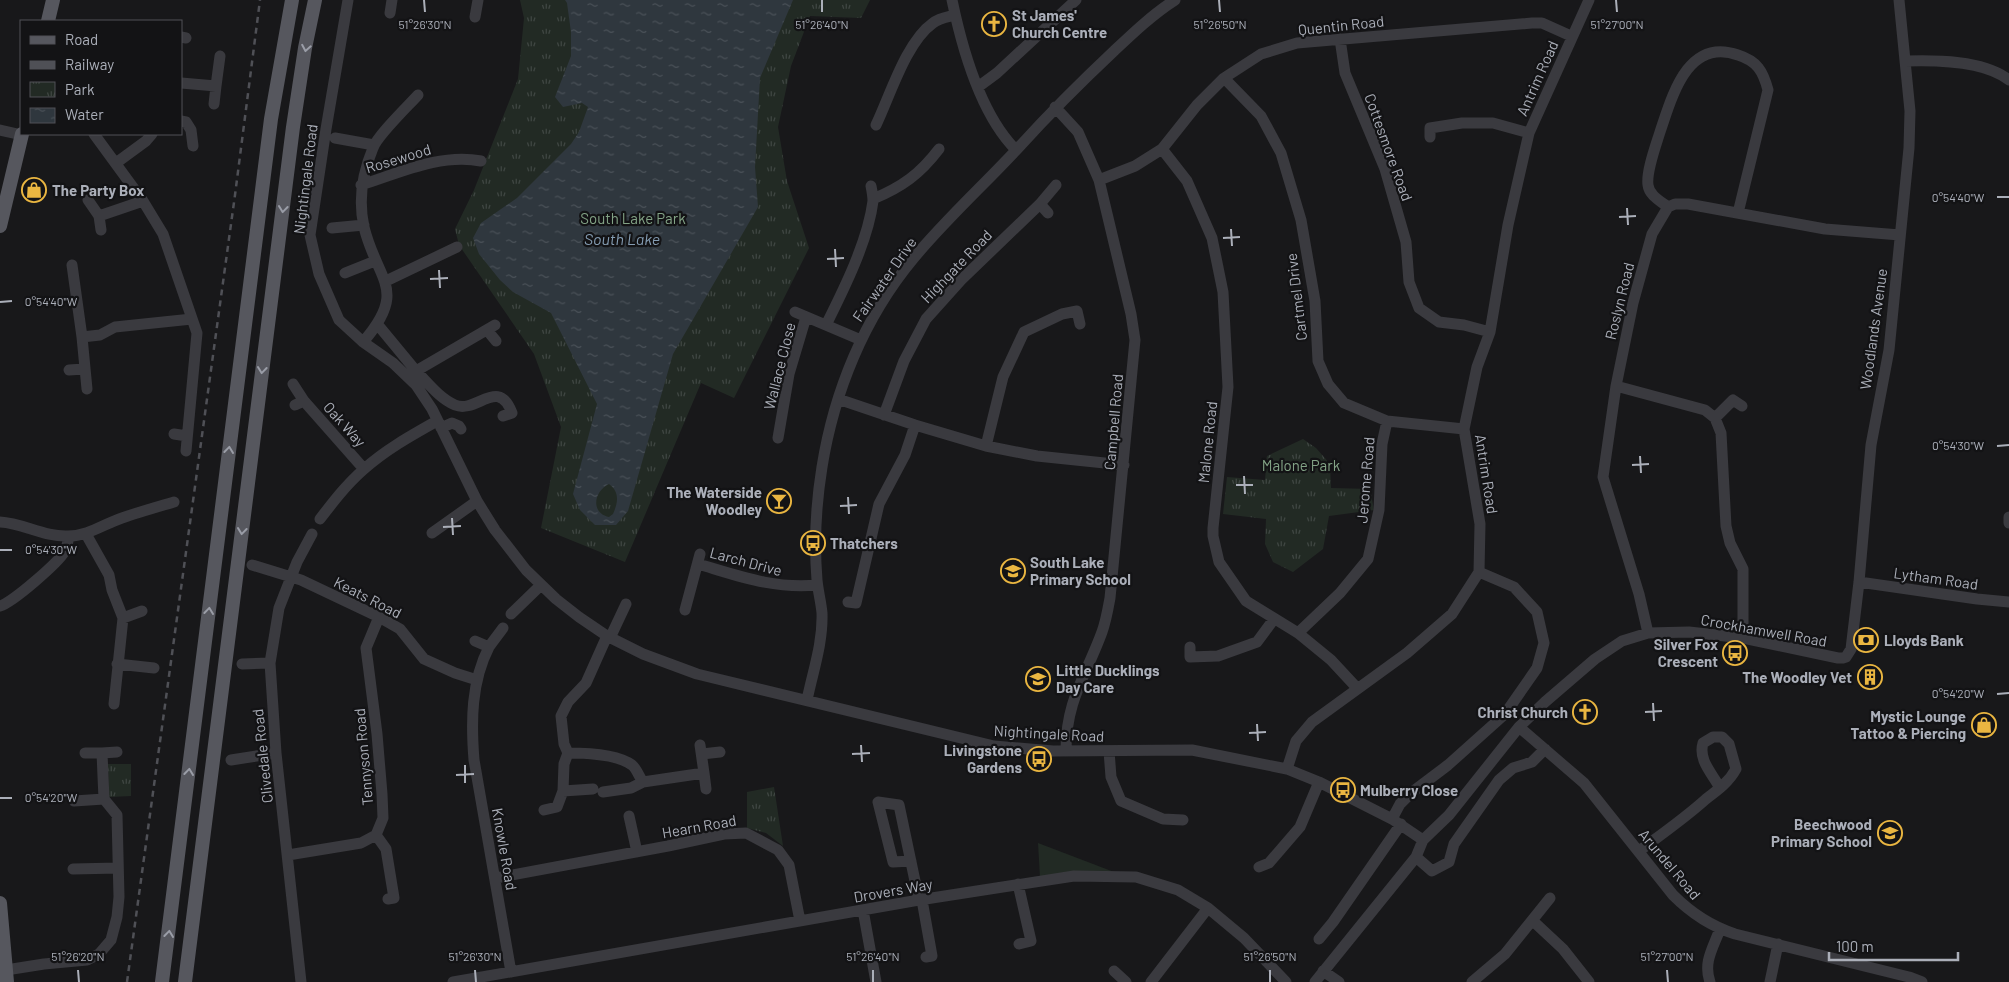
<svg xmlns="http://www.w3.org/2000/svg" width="2009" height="982" viewBox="0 0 2009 982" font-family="Barlow,sans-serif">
<defs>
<pattern id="park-tufts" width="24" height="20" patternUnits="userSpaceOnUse" patternTransform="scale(1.25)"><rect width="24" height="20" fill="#222a24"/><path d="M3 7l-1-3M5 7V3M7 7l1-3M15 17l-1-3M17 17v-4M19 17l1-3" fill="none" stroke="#3f4642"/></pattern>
<pattern id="water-ripples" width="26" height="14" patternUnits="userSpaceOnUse" patternTransform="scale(1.25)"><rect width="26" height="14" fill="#2f373e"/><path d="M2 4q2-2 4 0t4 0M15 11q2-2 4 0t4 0" fill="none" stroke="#4a5158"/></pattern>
</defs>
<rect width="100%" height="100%" fill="#18181a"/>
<path fill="#222a24" d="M1038 843 1114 872 1040 877Z"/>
<path fill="url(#park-tufts)" d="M520 0H870L861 18 810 16 791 66 778 127 787 181 809 248 734 398 701 383 625 562 541 528 561 427 534 354 459 245 455 229 474 190 518 79 524 18Z
M1303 439 1316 448 1330 464 1331 488 1370 489 1374 510 1329 516 1323 549 1293 572 1273 562 1265 544 1266 519 1223 514 1227 477 1265 480 1267 456Z
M108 764H131V796L109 797Z
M774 787 783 846 766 833 747 828V792Z"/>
<path fill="url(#water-ripples)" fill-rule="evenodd" d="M565 0H793L760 78 755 167 758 207 673 354 628 511 616 525H595L580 510 573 494 597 404 551 313 513 292 500 280 479 254 473 238 481 223 517 198 571 144 579 132 588 107 582 103 563 107 555 97 571 56V32L567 3ZM609 484C620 492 618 503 613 514L609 517C590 513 594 491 609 484Z"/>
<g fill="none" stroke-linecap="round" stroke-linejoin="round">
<path stroke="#3a3a3f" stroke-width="11" d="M348 0 326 129 310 235 319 274 339 320 363 342 393 363 416 385 432 409 477 501 495 530 526 570 556 599 579 617 607 636 643 654 697 674 994 746 1053 751 1192 750 1287 769 1319 782 1392 819 1423 840
M952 0C962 48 980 114 1016 150
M390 13 392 0
M475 17 478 0
M181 37 186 38
M1340 39 1345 73 1385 169 1406 242 1409 282 1419 308 1439 322 1464 325 1490 332
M1905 61C1935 60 1984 60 2009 80
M1224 78 1261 116 1281 153 1301 220 1315 301 1318 361 1328 384 1344 403 1387 421 1464 429
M181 83 216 86 214 104
M216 86 220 56
M978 87 997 73 1076 0
M1055 107 1078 132 1099 180 1131 314 1135 340 1110 598C1108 609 1106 621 1102 632 1086 676 1066 700 1066 750
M181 121 186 122 191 130 193 146
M876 125C890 96 906 42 933 23 939 18 947 17 955 15
M0 130 22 135
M94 134 143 201 163 234 197 333 186 451
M1430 137V128L1462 123H1493L1529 133
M335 138 374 145
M1162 149 1187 181 1212 238 1223 292 1228 387 1213 528V536L1219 562 1246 601 1298 633 1331 660 1357 688
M116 163 146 141 152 134
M1099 180 1135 166 1162 149 1197 105 1224 78 1261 54 1297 43 1532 23H1542L1571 36
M361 185C399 173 441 153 481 161
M873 199C902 187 920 174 939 149
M88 200 99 216
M1040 204 1048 213
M1668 207C1660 201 1649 195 1648 185 1646 172 1656 145 1660 132 1672 97 1687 37 1738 55 1757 61 1763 71 1768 90L1738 213
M332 228 364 225
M101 230 99 216 143 201
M72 265 82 337
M345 273 375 261
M386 281 457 247
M795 312 861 340
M378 325 416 371 495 325
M826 325C844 289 868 241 873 201 873 196 872 191 871 186
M487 330 496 341
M363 342C409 289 377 281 364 227 358 200 363 172 373 148 377 136 408 106 418 95
M69 370 84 369
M416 371C428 383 440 399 455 405 477 414 498 376 512 413L503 416
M293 384 304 401
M1616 386 1705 410 1715 418 1721 433 1726 526 1730 543 1743 569V638
M87 389 82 337 100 335 115 327 192 319
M838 399 915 425 986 446 1037 456 1124 465
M295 405 304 401 364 469
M884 415 904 361 926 319 961 280 1040 204 1056 185
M1715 418 1733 400 1742 406
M441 428 452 423 459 426 461 429
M174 434 187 436
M778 438 789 374 806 317
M986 446 1003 377 1024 332 1062 314 1077 311 1080 324
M2009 517V523
M320 519C333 502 346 485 363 470 385 450 412 435 437 421
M0 522C23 523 44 537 68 536 88 536 104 524 122 518 139 512 157 507 174 502
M432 533 477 501
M86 534 109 575 112 590 123 618 114 704
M698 564C739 576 773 589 817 585
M252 565 301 580 379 617 400 629 424 659 455 673 477 680
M1859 582 1977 599 2009 602
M848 602 856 603 879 504 905 455 915 425
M0 606C13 602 58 563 65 551 67 547 68 541 69 536
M685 610 700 554
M511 614 541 585
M123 618 142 611
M503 628C498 635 493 641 489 647 471 682 471 722 474 760L511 972
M1298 633 1340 593 1368 559 1379 510 1382 444 1387 421
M1648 633 1639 594 1603 477 1616 386 1633 303 1652 234 1668 207 1675 204H1688L1825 229 1900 235
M610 638 626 604
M475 641 489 647
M1190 647V657L1218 656 1257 642 1274 619
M117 664 154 668
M242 664 270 663
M807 700C813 671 823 643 822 613 821 602 818 591 817 580 814 543 816 504 822 467 834 392 864 318 913 259 946 219 985 184 1020 146 1050 113 1081 82 1114 51 1133 33 1153 14 1175 0
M1519 727 1584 783 1673 895C1691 913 1710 926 1735 934L1909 977 1922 982
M1109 751 1111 777 1121 801 1163 819 1183 820
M85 753H102
M568 753C586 753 617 754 632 765 637 769 639 777 643 782
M702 754 720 752
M231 760 276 753
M1287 769 1296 741 1312 722 1407 653 1452 614 1479 572 1480 524 1464 429 1477 367 1490 332 1508 225 1529 133 1589 0
M704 773 706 789
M563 791 593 789
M603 792 631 788 643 782 704 773 700 745
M74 801 104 799
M544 810 557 807 563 791 564 764 568 753 564 744 561 716 568 702 586 683 607 636
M629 816 637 852
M1392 819 1400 804 1411 793 1448 765 1505 714 1537 668 1544 643 1537 612 1514 587 1479 572
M376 835 386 849 394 898 388 899
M1639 851C1662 834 1685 818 1706 799 1718 790 1729 782 1736 769L1729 744 1722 737H1713L1703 743C1698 760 1712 773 1720 788
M288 855 361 843 376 835 383 818 382 794 377 734 366 648 379 617
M1416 857 1432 871 1449 862 1454 844 1499 780 1513 768 1532 762 1545 749
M911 861 893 862 878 802 899 805 919 900
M1259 867 1269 863 1300 827 1319 782
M73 869 118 868
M496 878 668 846 724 834 746 833 778 850 789 865 800 921
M1018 884 1031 941 1019 944
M922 900 932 956 926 957
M863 910 876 982
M1533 921 1563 949 1589 982
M1319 939 1333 922 1401 824
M6 970 44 964 87 960 99 954 111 940 117 917 119 897 117 815 104 799 102 753 117 752
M1114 971 1126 982
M1323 971 1339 982
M301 982 276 753 270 663 279 608 297 562 312 534
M453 982 919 900 1074 876 1136 877 1178 890 1208 908 1244 938 1286 982
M1151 982 1208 908
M1315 982 1416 857 1423 840 1449 815 1519 727 1545 702 1595 659 1622 641 1648 633 1689 632 1743 638 1838 658H1843L1846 657 1851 649 1859 582 1871 445 1889 350 1909 148 1910 111 1899 0
M1472 982 1505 954 1550 898
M1710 982C1703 962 1713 948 1720 929
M1770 982 1778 944"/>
<path stroke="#56575e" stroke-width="14" d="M48 21 53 0
M0 226 22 134
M0 903 7 982
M162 982 271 119 292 0
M185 982 293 127 305 48 315 0"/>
<path stroke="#4f5056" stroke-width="2.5" stroke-dasharray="6 5" stroke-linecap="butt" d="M127 982 235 195 260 0"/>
</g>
<defs><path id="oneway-chevron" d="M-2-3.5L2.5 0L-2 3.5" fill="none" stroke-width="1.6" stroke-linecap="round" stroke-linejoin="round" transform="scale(1.25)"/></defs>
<g stroke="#9a9da7">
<use href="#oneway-chevron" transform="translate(306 48) rotate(100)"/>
<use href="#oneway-chevron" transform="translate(283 209) rotate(97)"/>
<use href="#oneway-chevron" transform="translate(262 370) rotate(97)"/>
<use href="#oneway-chevron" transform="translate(229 450) rotate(-83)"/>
<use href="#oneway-chevron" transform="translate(242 531) rotate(97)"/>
<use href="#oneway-chevron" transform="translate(209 611) rotate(-83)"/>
<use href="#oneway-chevron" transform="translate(189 772) rotate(-83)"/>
<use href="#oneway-chevron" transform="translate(169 934) rotate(-83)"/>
</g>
<path fill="none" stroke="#abafb9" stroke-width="2" d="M424 0 425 12M822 0V12M1219 0 1220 12M1616 0 1617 12M1997 197H2009M1627 208 1628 225M1619 217 1636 216M1231 229 1232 246M1223 238 1240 237M835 249 836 267M827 259 844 258M439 270 440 288M430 279 448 278M0 302 12 301M1997 446 2009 445M1640 456 1641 473M1632 465 1649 464M1244 476 1245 494M1236 485H1253M848 497 849 514M840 506 857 505M452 518 453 535M443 527 461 526M0 550H12M1997 694 2009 693M1653 703 1654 721M1645 712 1662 711M1257 724 1258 741M1249 733 1266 732M861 745 862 762M852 754 870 753M465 765V783M456 775 474 774M0 798H12M78 970 79 982M475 970 476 982M873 970V982M1270 970V982M1667 970 1668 982"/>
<defs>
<symbol id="church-ring" viewBox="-11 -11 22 22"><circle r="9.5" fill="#131315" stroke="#eab641" stroke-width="1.5"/><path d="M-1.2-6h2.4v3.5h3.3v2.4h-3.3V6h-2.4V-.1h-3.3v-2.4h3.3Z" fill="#eab641"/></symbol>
<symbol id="shop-ring" viewBox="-11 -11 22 22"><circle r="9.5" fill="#131315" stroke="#eab641" stroke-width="1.5"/><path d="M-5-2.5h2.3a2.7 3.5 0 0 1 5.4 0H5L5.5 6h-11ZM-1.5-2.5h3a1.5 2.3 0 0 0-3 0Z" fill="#eab641"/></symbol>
<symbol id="bar-ring" viewBox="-11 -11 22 22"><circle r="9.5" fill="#131315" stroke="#eab641" stroke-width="1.5"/><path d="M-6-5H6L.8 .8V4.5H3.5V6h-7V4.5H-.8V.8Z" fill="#eab641"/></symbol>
<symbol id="bus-ring" viewBox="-11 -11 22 22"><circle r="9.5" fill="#131315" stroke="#eab641" stroke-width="1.5"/><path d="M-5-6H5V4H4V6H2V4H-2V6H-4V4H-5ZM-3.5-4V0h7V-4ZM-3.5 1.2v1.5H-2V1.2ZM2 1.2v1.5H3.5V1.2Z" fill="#eab641"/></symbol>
<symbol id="school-ring" viewBox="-11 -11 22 22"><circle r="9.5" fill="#131315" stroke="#eab641" stroke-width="1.5"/><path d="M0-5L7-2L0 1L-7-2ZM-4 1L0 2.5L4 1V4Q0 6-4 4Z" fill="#eab641"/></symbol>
<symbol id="bank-ring" viewBox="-11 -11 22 22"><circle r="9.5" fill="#131315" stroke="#eab641" stroke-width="1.5"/><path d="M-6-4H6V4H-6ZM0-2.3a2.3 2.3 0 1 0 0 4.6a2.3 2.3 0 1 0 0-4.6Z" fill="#eab641"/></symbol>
<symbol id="building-ring" viewBox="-11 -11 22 22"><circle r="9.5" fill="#131315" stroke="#eab641" stroke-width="1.5"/><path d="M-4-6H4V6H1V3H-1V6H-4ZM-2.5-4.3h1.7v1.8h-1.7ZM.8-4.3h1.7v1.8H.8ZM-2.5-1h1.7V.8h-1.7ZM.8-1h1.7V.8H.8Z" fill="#eab641"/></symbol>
</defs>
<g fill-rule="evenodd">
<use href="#church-ring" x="980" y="10" width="28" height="28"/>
<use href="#shop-ring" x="20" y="176" width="28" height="28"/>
<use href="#bar-ring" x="765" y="487" width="28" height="28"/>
<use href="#bus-ring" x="799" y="529" width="28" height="28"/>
<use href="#school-ring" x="999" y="557" width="28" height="28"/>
<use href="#bank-ring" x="1852" y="626" width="28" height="28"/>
<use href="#bus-ring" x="1721" y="639" width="28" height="28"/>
<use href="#building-ring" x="1856" y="663" width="28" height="28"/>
<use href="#school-ring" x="1024" y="665" width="28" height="28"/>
<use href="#church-ring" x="1571" y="698" width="28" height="28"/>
<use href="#shop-ring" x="1970" y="711" width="28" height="28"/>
<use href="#bus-ring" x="1025" y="745" width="28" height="28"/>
<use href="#bus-ring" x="1329" y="776" width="28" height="28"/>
<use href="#school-ring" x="1876" y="819" width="28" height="28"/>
</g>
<g text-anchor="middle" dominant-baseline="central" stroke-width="4.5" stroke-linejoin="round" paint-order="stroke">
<g font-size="15" font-weight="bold" fill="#abafb9" stroke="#131315" text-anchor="start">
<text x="1012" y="15">St James'<tspan x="1012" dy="17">Church Centre</tspan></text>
<text x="52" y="190">The Party Box</text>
<text x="762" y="492" text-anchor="end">The Waterside<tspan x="762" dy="17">Woodley</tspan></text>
<text x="830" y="543">Thatchers</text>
<text x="1030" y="562">South Lake<tspan x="1030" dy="17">Primary School</tspan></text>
<text x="1884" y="640">Lloyds Bank</text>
<text x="1718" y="644" text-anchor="end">Silver Fox<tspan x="1718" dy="17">Crescent</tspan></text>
<text x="1056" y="670">Little Ducklings<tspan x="1056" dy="17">Day Care</tspan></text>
<text x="1852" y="677" text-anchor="end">The Woodley Vet</text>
<text x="1568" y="712" text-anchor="end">Christ Church</text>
<text x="1966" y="716" text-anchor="end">Mystic Lounge<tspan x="1966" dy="17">Tattoo &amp; Piercing</tspan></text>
<text x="1022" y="750" text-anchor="end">Livingstone<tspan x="1022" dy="17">Gardens</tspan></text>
<text x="1360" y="790">Mulberry Close</text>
<text x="1872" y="824" text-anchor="end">Beechwood<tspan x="1872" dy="17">Primary School</tspan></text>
</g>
<g font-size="15" fill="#abafb9" stroke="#131315">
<text transform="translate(1341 25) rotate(-6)">Quentin Road</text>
<text transform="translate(1537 78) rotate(-66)">Antrim Road</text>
<text transform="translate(1389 147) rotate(70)">Cottesmore Road</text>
<text transform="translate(398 158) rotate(-17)">Rosewood</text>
<text transform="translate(305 179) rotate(-83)">Nightingale Road</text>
<text transform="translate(956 266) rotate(-46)">Highgate Road</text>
<text transform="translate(884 279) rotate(-55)">Fairwater Drive</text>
<text transform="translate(1296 297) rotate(-97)">Cartmel Drive</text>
<text transform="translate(1619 301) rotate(-76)">Roslyn Road</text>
<text transform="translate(1873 329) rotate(-82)">Woodlands Avenue</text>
<text transform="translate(779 366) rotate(-76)">Wallace Close</text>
<text transform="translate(1113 422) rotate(-85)">Campbell Road</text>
<text transform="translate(345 424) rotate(48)">Oak Way</text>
<text transform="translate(1207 442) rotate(-84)">Malone Road</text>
<text transform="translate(1487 474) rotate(81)">Antrim Road</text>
<text transform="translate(1365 480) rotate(-85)">Jerome Road</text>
<text transform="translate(746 561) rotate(15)">Larch Drive</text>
<text transform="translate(1936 578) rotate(8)">Lytham Road</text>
<text transform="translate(368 597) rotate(27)">Keats Road</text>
<text transform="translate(1764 630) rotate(10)">Crockhamwell Road</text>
<text transform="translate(1049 733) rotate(3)">Nightingale Road</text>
<text transform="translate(262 756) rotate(-96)">Clivedale Road</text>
<text transform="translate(363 757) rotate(-95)">Tennyson Road</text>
<text transform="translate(699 826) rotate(-10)">Hearn Road</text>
<text transform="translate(505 849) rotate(80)">Knowle Road</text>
<text transform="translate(1670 864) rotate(50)">Arundel Road</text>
<text transform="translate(893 890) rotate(-10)">Drovers Way</text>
</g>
<g font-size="15" fill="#83a386" stroke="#131315">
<text x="633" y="218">South Lake Park</text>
<text x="1301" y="465">Malone Park</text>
</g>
<g font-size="16" font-style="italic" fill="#849cb2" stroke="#131315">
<text x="622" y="238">South Lake</text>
</g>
</g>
<g font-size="12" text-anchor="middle" fill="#abafb9" stroke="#131315" stroke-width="4.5" stroke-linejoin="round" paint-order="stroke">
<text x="425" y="29">51°26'30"N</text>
<text x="822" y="29">51°26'40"N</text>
<text x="1220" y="29">51°26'50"N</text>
<text x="1617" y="29">51°27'00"N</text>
<text x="1958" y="202">0°54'40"W</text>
<text x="51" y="306">0°54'40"W</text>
<text x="1958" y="450">0°54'30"W</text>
<text x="51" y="554">0°54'30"W</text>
<text x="1958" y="698">0°54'20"W</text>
<text x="51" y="802">0°54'20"W</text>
<text x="78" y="961">51°26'20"N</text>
<text x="475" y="961">51°26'30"N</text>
<text x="873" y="961">51°26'40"N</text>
<text x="1270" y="961">51°26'50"N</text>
<text x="1667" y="961">51°27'00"N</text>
</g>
<rect x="20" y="20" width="162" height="115" fill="#131315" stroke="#505157"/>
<rect x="30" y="36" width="25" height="8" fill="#56575e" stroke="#505157"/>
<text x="65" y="45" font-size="15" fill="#abafb9">Road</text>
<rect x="30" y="61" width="25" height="8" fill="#4f5056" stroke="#505157"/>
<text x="65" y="70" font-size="15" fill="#abafb9">Railway</text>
<rect x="30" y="82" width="25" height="15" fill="url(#park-tufts)" stroke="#505157"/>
<text x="65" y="95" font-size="15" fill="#abafb9">Park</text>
<rect x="30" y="108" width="25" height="15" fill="url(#water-ripples)" stroke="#505157"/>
<text x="65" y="120" font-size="15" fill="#abafb9">Water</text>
<path d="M1829 952v8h129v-8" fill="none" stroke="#abafb9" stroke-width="2.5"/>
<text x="1836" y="952" font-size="15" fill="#abafb9" stroke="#131315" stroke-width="4" paint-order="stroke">100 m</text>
</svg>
